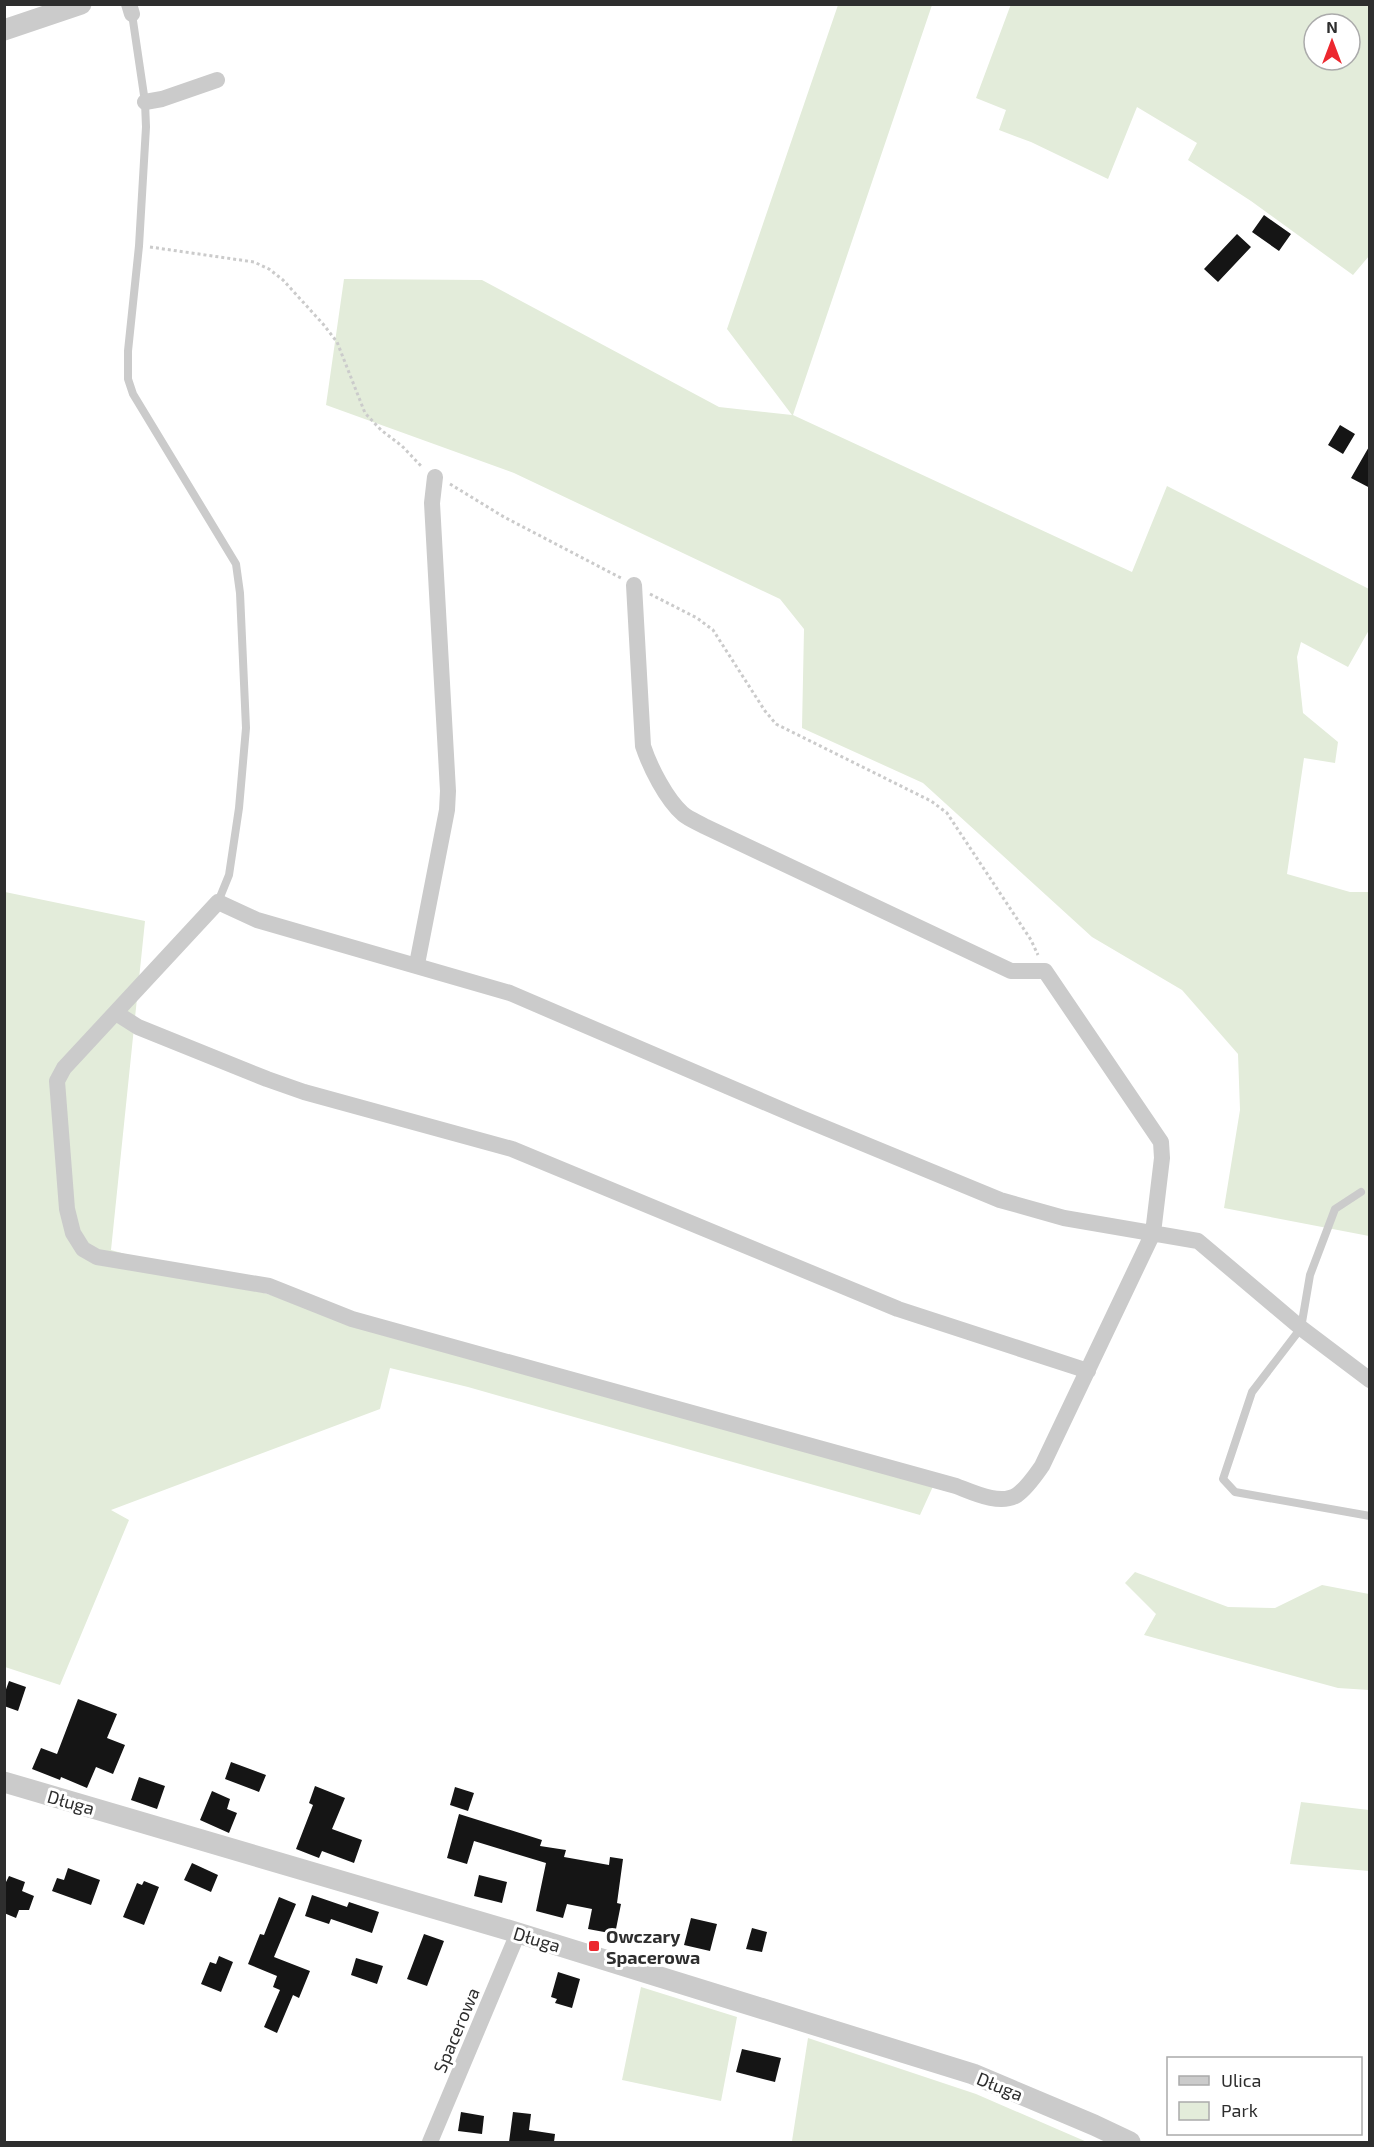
<svg xmlns="http://www.w3.org/2000/svg" width="1374" height="2147" viewBox="0 0 1374 2147" font-family="'Exo 2',sans-serif">
<rect width="100%" height="100%" fill="#fff"/>
<path fill="#e3ecda" fill-rule="evenodd" d="M1011 4 1369 5V256L1353 275 1251 201 1188 160 1197 143 1137 107 1108 179 1031 142 999 130 1006 110 976 98ZM1314 24H1350V60H1314Z
M838 5H932L793 415 1132 572 1167 486 1369 589V630L1348 667 1301 642 1297 657 1303 713 1338 742 1335 763 1304 758 1287 874 1350 892H1369V1236L1224 1208 1240 1110 1238 1054 1182 990 1092 937 923 783 802 728 804 629 780 599 514 473 326 405 344 279 482 280 719 407 792 415 727 329Z
M5 892 145 921 111 1250 935 1482 920 1515 468 1387 390 1368 380 1409 111 1510 129 1520 60 1685 5 1667Z
M1135 1572 1228 1607 1275 1608 1322 1585 1369 1594V1690L1338 1688 1144 1635 1156 1614 1125 1583Z
M1301 1802 1369 1810V1871L1290 1864Z
M641 1987 737 2017 721 2101 622 2080Z
M808 2038 976 2094 1087 2142 792 2141Z"/>
<path fill="#151515" d="M1264 215 1291 234 1279 251 1252 232Z
M1237 234 1251 247 1218 282 1204 269Z
M1340 425 1355 434 1343 454 1328 445Z
M1370 445V488L1351 478Z
M9 1681 26 1687 18 1711 4 1706V1695Z
M78 1699 117 1714 107 1738 125 1745 113 1774 96 1767 87 1788 61 1777 60 1780 32 1769 41 1748 57 1754Z
M231 1762 266 1775 259 1792 225 1779Z
M139 1777 165 1786 157 1809 131 1800Z
M315 1786 345 1798 332 1829 362 1840 354 1863 322 1851 319 1858 296 1849 313 1805 309 1803Z
M455 1787 474 1793 468 1811 450 1805Z
M212 1791 230 1799 227 1809 237 1813 229 1833 200 1820Z
M459 1814 542 1840 540 1846 566 1850 564 1857 609 1865 610 1857 623 1859 617 1903 621 1904 615 1934 588 1929 592 1909 567 1904 563 1918 536 1911 546 1863 474 1841 467 1864 447 1858Z
M192 1863 218 1875 211 1892 184 1880Z
M68 1868 100 1880 91 1905 52 1891 57 1878 64 1880Z
M479 1875 507 1882 502 1903 474 1896Z
M9 1876 25 1882 22 1891 34 1896 29 1910H19L16 1918 4 1913V1886Z
M144 1881 159 1887 144 1925 123 1917 137 1883 142 1885Z
M312 1895 347 1907 349 1902 379 1912 372 1933 331 1919 329 1924 305 1916Z
M279 1897 296 1904 274 1957 310 1971 299 1998 293 1995 277 2033 264 2027 280 1990 273 1987 277 1976 248 1964 260 1934 264 1935Z
M691 1918 717 1924 710 1951 684 1945Z
M752 1928 767 1932 762 1952 746 1949Z
M424 1934 444 1941 427 1986 407 1979Z
M219 1956 233 1962 221 1992 201 1984 210 1962 216 1964Z
M356 1958 383 1966 377 1984 351 1975Z
M558 1972 580 1979 572 2008 555 2003 557 1999 551 1997Z
M742 2049 781 2058 775 2082 736 2072Z
M461 2112 484 2116 482 2134 458 2131Z
M513 2112 531 2114 529 2130 555 2134 554 2142H509Z"/>
<g fill="none" stroke-linecap="round" stroke-linejoin="round">
<path stroke="#cbcbcb" stroke-width="3" stroke-dasharray="3 3" stroke-linecap="butt" d="M150 247 254 262 269 269 283 280 323 324 337 342 365 413 381 430 402 446 422 467
M450 484 504 517 621 578
M650 594 697 618 713 630 765 711 776 724 931 801 947 813 1031 940 1038 955"/>
<path stroke="#cbcbcb" stroke-width="8" d="M132 14 145 102 146 127 139 246 128 351V379L133 394 236 564 240 593 246 728 239 808 229 875 218 902
M1361 1192 1335 1209 1310 1275 1301 1328 1252 1392 1223 1479 1235 1492 1370 1516"/>
<path stroke="#cbcbcb" stroke-width="16" d="M129 4 132 14
M145 102 162 99 217 80
M634 585 643 746C650 767 666 799 683 814 689 819 697 822 704 826L1011 971H1045L1161 1142 1162 1158 1153 1233 1042 1466C1035 1476 1027 1488 1017 1495 1000 1506 972 1492 956 1486L352 1319 269 1286 97 1257 83 1249 73 1233 67 1209 57 1081 64 1068 218 902 257 920 510 993 799 1117 1000 1200 1064 1218 1198 1241 1301 1328 1370 1380
M417 964 447 810 448 791 432 503 435 477
M116 1013 138 1027 267 1079 304 1092 512 1149 898 1309 1088 1371
M430 2142 518 1933"/>
<path stroke="#cbcbcb" stroke-width="21" d="M4 30 81 4
M4 1782 518 1933 973 2074 1094 2125 1130 2142"/>
</g>
<rect fill="#ec282f" stroke="#fff" stroke-width="2" x="588" y="1940" width="12" height="12" rx="3"/>
<g text-anchor="middle" dominant-baseline="central" stroke-width="6" stroke-linejoin="round" paint-order="stroke">
<g font-size="18" fill="#2e2e2e" stroke="#fff">
<text transform="translate(71 1802) rotate(16)">Długa</text>
<text transform="translate(537 1939) rotate(17)">Długa</text>
<text transform="translate(456 2030) rotate(-67)">Spacerowa</text>
<text transform="translate(1000 2086) rotate(22)">Długa</text>
</g>
<g font-size="18" font-weight="bold" fill="#2e2e2e" stroke="#fff" text-anchor="start">
<text x="606" y="1936">Owczary<tspan x="606" dy="21">Spacerowa</tspan></text>
</g>
</g>
<rect width="1374" height="2147" fill="none" stroke="#2e2e2e" stroke-width="12"/>
<rect x="1167" y="2057" width="195" height="78" fill="#ffffff" stroke="#ababab" stroke-width="1.5"/>
<rect x="1179" y="2076" width="30" height="9" fill="#cbcbcb" stroke="#ababab" stroke-width="1.5"/>
<text x="1221" y="2087" font-size="18" fill="#2e2e2e">Ulica</text>
<rect x="1179" y="2102" width="30" height="18" fill="#e3ecda" stroke="#ababab" stroke-width="1.5"/>
<text x="1221" y="2117" font-size="18" fill="#2e2e2e">Park</text>
<g transform="translate(1332 42)"><circle r="28" fill="#ffffff" stroke="#ababab" stroke-width="1.5"/>
<path d="M0-4.5L10 22L0 15L-10 22Z" fill="#ec282f"/>
<text y="-9" font-size="16" font-weight="bold" text-anchor="middle" fill="#2e2e2e">N</text>
</g>
</svg>
